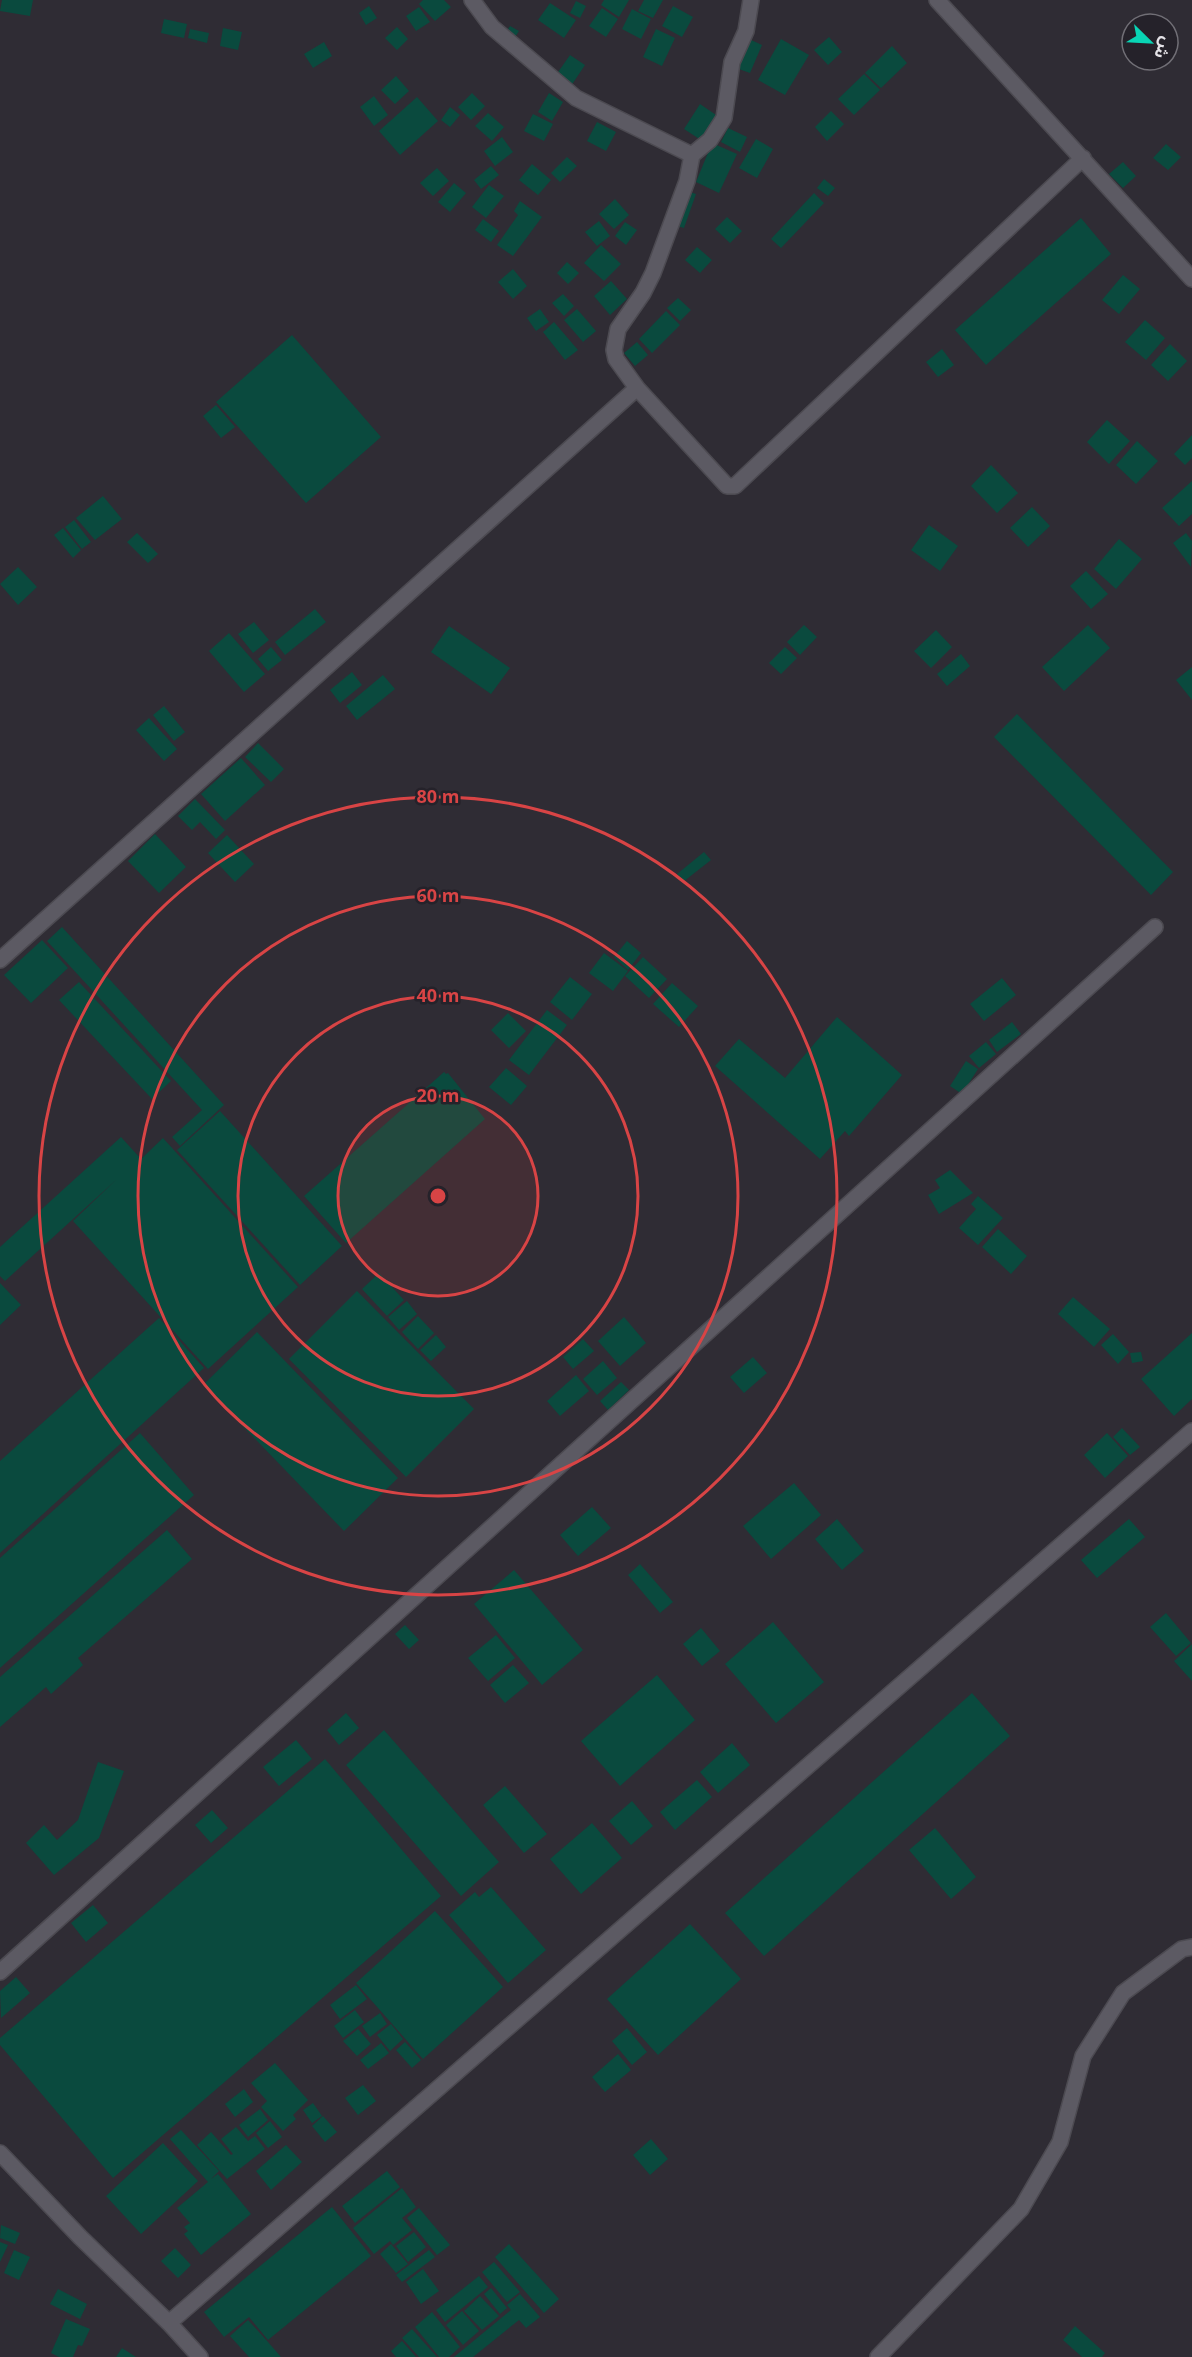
<svg xmlns="http://www.w3.org/2000/svg" width="1192" height="2357" viewBox="0 0 1192 2357" font-family="'Open Sans','Noto Sans Arabic',sans-serif">
<rect width="100%" height="100%" fill="#2f2c34"/>
<path fill="#0a4a3e" d="M2 0H33L30 16 0 11Z
M423 0H444L451 7 435 21 419 4Z
M604 0H629L619 17 601 5Z
M644 0H663L653 18 638 11Z
M576 1 586 6 580 18 570 13Z
M550 3 576 20 564 38 538 20Z
M369 6 377 18 366 25 359 13Z
M673 6 693 17 682 37 662 26Z
M419 7 430 22 416 31 406 16Z
M602 8 618 19 606 37 589 26Z
M632 9 651 19 641 39 622 29Z
M164 19 187 24 184 38 161 33Z
M510 26 519 31 513 40 504 35Z
M397 27 408 39 397 50 385 38Z
M223 28 242 32 238 50 220 46Z
M190 29 209 33 207 43 188 38Z
M656 29 675 38 662 66 643 57Z
M829 37 842 52 828 65 814 50Z
M749 39 762 45 750 73 736 68Z
M781 39 809 55 785 95 758 80Z
M324 42 332 56 313 68 304 54Z
M892 46 907 63 881 88 865 73Z
M570 55 585 65 571 86 556 75Z
M864 74 880 90 854 115 838 99Z
M396 76 409 91 395 104 381 90Z
M472 93 485 106 471 120 458 107Z
M549 93 563 102 552 121 538 112Z
M374 96 388 115 374 126 360 107Z
M417 97 438 121 400 155 379 131Z
M700 104 719 117 704 142 684 129Z
M450 107 460 115 450 127 441 120Z
M831 111 844 124 827 141 815 127Z
M488 113 504 127 492 141 475 126Z
M533 114 553 124 544 141 524 131Z
M597 122 616 132 606 151 587 141Z
M728 128 747 137 740 152 721 142Z
M502 137 513 152 495 166 484 151Z
M756 139 773 149 757 178 739 168Z
M712 143 737 154 719 193 696 182Z
M1166 144 1181 157 1168 170 1153 158Z
M567 157 577 166 560 182 551 173Z
M1123 162 1136 176 1123 188 1109 174Z
M532 164 551 180 538 195 519 180Z
M491 166 499 175 481 189 474 180Z
M437 168 449 181 433 196 420 183Z
M824 179 835 188 828 196 817 188Z
M454 183 466 193 450 212 438 202Z
M489 185 504 196 486 218 472 207Z
M686 191 696 194 684 228 674 225Z
M814 193 824 203 781 248 771 239Z
M615 199 629 215 614 229 599 214Z
M520 201 542 217 513 256 497 245 518 215 514 211Z
M727 217 742 231 730 243 715 229Z
M1081 218 1111 254 986 365 955 330Z
M483 219 499 231 491 242 475 230Z
M599 221 610 236 597 246 585 232Z
M625 222 637 230 626 245 615 236Z
M601 245 621 264 604 281 584 263Z
M697 247 712 260 700 273 685 260Z
M567 262 579 273 568 284 557 273Z
M513 269 527 286 513 299 498 282Z
M1123 275 1140 289 1119 314 1102 300Z
M611 281 627 299 610 315 594 296Z
M563 294 574 306 564 316 552 303Z
M678 298 691 310 680 321 667 308Z
M540 309 549 322 536 331 527 318Z
M577 309 596 331 583 342 564 320Z
M666 311 680 325 652 353 639 339Z
M1145 320 1165 338 1146 360 1125 342Z
M554 322 578 350 565 360 543 332Z
M292 335 381 437 306 503 216 402Z
M637 342 648 355 635 366 624 353Z
M1170 344 1187 361 1168 381 1151 365Z
M942 349 954 365 938 377 926 362Z
M216 405 235 427 221 438 203 416Z
M1107 420 1130 441 1109 464 1087 442Z
M1192 435V458L1185 465 1174 454Z
M1137 441 1158 461 1136 484 1116 465Z
M991 465 1018 493 997 513 971 486Z
M1192 481V514L1179 526 1162 508Z
M103 496 122 519 95 540 76 518Z
M1032 507 1050 526 1028 547 1010 528Z
M74 520 91 542 82 549 65 527Z
M929 525 958 546 940 571 911 550Z
M63 528 81 550 73 558 54 535Z
M137 533 158 554 148 563 127 542Z
M1186 533 1192 541 1191 567 1173 543Z
M1119 539 1142 559 1116 589 1094 569Z
M18 567 37 587 18 605 0 584Z
M1086 571 1108 594 1091 609 1070 586Z
M315 609 326 622 285 655 275 642Z
M254 622 269 640 253 653 238 634Z
M804 625 817 637 800 655 787 642Z
M1088 625 1110 648 1064 691 1042 667Z
M449 626 510 668 491 694 431 652Z
M936 630 952 647 931 668 914 651Z
M229 633 265 674 244 692 209 651Z
M271 647 282 660 268 671 258 659Z
M785 647 797 658 781 674 769 663Z
M961 654 970 666 947 686 937 674Z
M1192 667V700L1176 680Z
M352 672 362 685 340 703 330 690Z
M383 675 395 689 357 720 346 706Z
M164 706 185 732 174 741 153 715Z
M1017 714 1173 872 1151 895 994 737Z
M149 718 177 749 164 761 136 730Z
M258 743 284 769 271 782 245 757Z
M241 758 265 785 225 821 201 794Z
M195 799 225 830 216 839 200 822 192 830 178 816Z
M155 834 186 867 159 893 128 861Z
M227 835 254 864 235 882 208 853Z
M704 852 711 860 683 882 677 874Z
M62 927 224 1105 180 1146 172 1137 202 1110 47 941Z
M42 940 68 968 31 1003 4 975Z
M627 941 641 953 628 970 614 957Z
M604 953 628 971 613 991 589 973Z
M643 957 667 979 649 998 625 976Z
M570 977 592 994 572 1020 550 1002Z
M1002 978 1016 995 984 1021 970 1004Z
M79 982 171 1081 152 1099 59 1000Z
M672 983 698 1006 679 1027 653 1004Z
M547 1010 567 1025 529 1075 509 1060Z
M508 1013 526 1031 509 1048 491 1030Z
M837 1017 902 1075 849 1136 845 1131 820 1159 715 1066 739 1039 785 1078Z
M1012 1022 1021 1034 997 1052 989 1040Z
M986 1042 996 1054 979 1068 969 1056Z
M966 1061 978 1069 962 1094 950 1086Z
M506 1068 527 1086 511 1105 489 1087Z
M444 1072 446 1074 448 1073 485 1119 346 1243 304 1196Z
M220 1111 342 1246 300 1285 177 1150Z
M121 1137 141 1159 163 1138 298 1287 208 1369 73 1221 117 1179 5 1281 0 1276V1247Z
M950 1170 973 1193 939 1214 928 1195 940 1188 935 1180Z
M978 1196 1003 1218 978 1245 959 1228 976 1209 971 1204Z
M998 1229 1027 1256 1011 1274 982 1247Z
M379 1273 404 1300 387 1316 362 1289Z
M0 1283 21 1305 0 1325Z
M357 1291 474 1409 406 1477 289 1359Z
M1073 1297 1110 1329 1094 1347 1058 1314Z
M407 1301 417 1314 399 1330 388 1317Z
M418 1316 434 1333 418 1349 402 1332Z
M624 1317 646 1343 620 1366 598 1341Z
M159 1318 204 1368 0 1553V1461Z
M257 1332 398 1478 344 1531 203 1385Z
M1192 1333V1399L1174 1416 1141 1379Z
M1113 1334 1129 1352 1118 1364 1101 1345Z
M436 1335 446 1347 431 1361 420 1350Z
M583 1339 594 1351 573 1369 563 1357Z
M1141 1352 1143 1361 1132 1363 1130 1353Z
M753 1357 767 1373 744 1393 730 1377Z
M603 1361 617 1378 597 1395 583 1379Z
M576 1375 589 1391 560 1416 547 1401Z
M621 1382 629 1390 608 1410 600 1401Z
M1122 1428 1140 1447 1130 1455 1113 1437Z
M140 1433 194 1495 0 1668V1558Z
M1107 1433 1128 1456 1105 1478 1084 1455Z
M794 1483 821 1515 771 1559 743 1526Z
M592 1507 611 1528 578 1556 560 1535Z
M837 1519 864 1551 842 1570 815 1539Z
M1129 1519 1145 1537 1097 1578 1081 1560Z
M167 1530 192 1559 78 1658 83 1665 51 1694 46 1687 0 1727V1677Z
M640 1564 673 1602 660 1613 628 1575Z
M514 1570 583 1650 542 1685 474 1604Z
M1166 1613 1191 1643 1176 1656 1150 1627Z
M773 1622 824 1682 776 1723 725 1664Z
M405 1625 419 1640 409 1649 395 1634Z
M701 1628 720 1651 702 1666 683 1644Z
M496 1635 515 1658 488 1681 468 1658Z
M1192 1644V1681L1174 1661Z
M513 1665 529 1683 505 1703 490 1685Z
M657 1675 695 1720 620 1786 581 1741Z
M972 1693 1010 1736 764 1956 725 1913Z
M346 1713 359 1728 339 1745 327 1730Z
M384 1730 499 1862 461 1896 346 1765Z
M296 1740 312 1759 279 1786 263 1767Z
M732 1743 750 1765 718 1793 700 1772Z
M325 1759 441 1896 113 2178 0 2045V2038Z
M98 1762 124 1771 99 1838 54 1875 26 1843 44 1825 57 1840 78 1820Z
M697 1780 712 1797 675 1830 660 1812Z
M505 1786 547 1834 524 1853 483 1805Z
M632 1801 653 1826 631 1845 609 1821Z
M212 1810 228 1828 211 1843 195 1825Z
M592 1823 622 1858 581 1894 550 1859Z
M935 1828 976 1877 951 1899 909 1850Z
M491 1887 546 1950 508 1983 449 1915 475 1892 479 1897Z
M93 1905 108 1923 86 1942 71 1923Z
M435 1911 503 1987 423 2059 356 1983Z
M690 1924 741 1979 658 2055 607 1999Z
M16 1977 30 1993 1 2018 0 1991Z
M356 1985 367 1999 340 2019 330 2005Z
M355 2010 364 2022 343 2038 334 2026Z
M380 2013 387 2024 370 2037 362 2026Z
M391 2024 403 2039 390 2051 377 2035Z
M627 2028 647 2052 632 2065 612 2041Z
M358 2029 371 2044 357 2056 343 2041Z
M405 2042 421 2060 412 2068 396 2050Z
M381 2043 389 2053 368 2069 360 2060Z
M618 2054 631 2070 605 2092 592 2077Z
M275 2063 308 2100 293 2115 296 2119 283 2131 261 2107 267 2101 251 2083Z
M363 2085 376 2101 358 2115 345 2098Z
M244 2089 253 2102 235 2117 225 2104Z
M313 2103 322 2116 312 2123 303 2110Z
M260 2109 268 2120 248 2137 239 2125Z
M323 2116 337 2132 325 2142 312 2126Z
M270 2121 282 2137 268 2148 256 2133Z
M236 2127 248 2141 255 2136 265 2149 227 2179 197 2145 211 2132 231 2155 233 2154 221 2139Z
M181 2130 219 2171 211 2179 218 2174 251 2214 201 2255 184 2234 188 2231 184 2227 190 2223 177 2208 208 2182 170 2139Z
M651 2139 668 2159 650 2175 633 2155Z
M163 2143 198 2181 141 2234 106 2196Z
M286 2145 302 2162 271 2190 256 2171Z
M387 2171 400 2187 355 2223 342 2206Z
M402 2188 416 2207 402 2218 412 2230 393 2245 390 2241 374 2254 353 2228Z
M332 2207 371 2256 268 2340 249 2317 224 2337 204 2312Z
M419 2208 450 2245 437 2255 407 2218Z
M1 2225 20 2233 15 2244 0 2238Z
M414 2232 426 2247 408 2262 396 2246Z
M0 2242 8 2245 0 2262Z
M391 2244 408 2264 396 2273 380 2254Z
M509 2244 559 2299 544 2313 495 2257Z
M175 2248 191 2265 178 2278 161 2261Z
M14 2250 30 2257 19 2280 4 2273Z
M429 2250 435 2257 402 2282 396 2275Z
M494 2262 520 2292 507 2302 482 2272Z
M423 2269 439 2291 421 2304 406 2282Z
M479 2276 488 2287 445 2322 436 2310Z
M491 2288 507 2308 500 2314 484 2294Z
M58 2289 87 2304 80 2319 50 2304Z
M520 2294 540 2317 526 2328 519 2320 473 2357H454L511 2310 507 2305Z
M480 2296 499 2316 482 2330 464 2311Z
M462 2311 479 2331 463 2345 446 2325Z
M432 2312 460 2347 449 2357H439L415 2327Z
M66 2319 90 2329 82 2346 78 2345 73 2357H59L51 2353Z
M248 2320 268 2342 281 2357H249L230 2336Z
M1075 2326 1105 2353 1102 2357H1082L1063 2340Z
M412 2329 437 2357H419L402 2338Z
M402 2341 416 2357H396L391 2351Z
M122 2348 136 2357H116Z"/>
<g fill="none" stroke-linecap="round" stroke-linejoin="round">
<defs>
<path id="lane" d="M0 1972 1155 927"/>
<path id="street" d="M472 0 492 27 576 98 692 155
M937 0 1192 279
M637 388 616 359 614 350 618 329 643 293 653 273 687 181 692 155 710 140 724 118 732 62 746 31 751 0
M0 960 637 388 727 486H735L1083 158
M0 2153 80 2237 169 2323 200 2357
M169 2323 1192 1431
M878 2357 1021 2209 1060 2142 1083 2056 1123 1993 1182 1949 1192 1947"/>
</defs>
<use href="#lane" stroke="#4c4a51" stroke-width="18"/>
<use href="#street" stroke="#4c4a51" stroke-width="18"/>
<use href="#lane" stroke="#5c5a63" stroke-width="15"/>
<use href="#street" stroke="#5c5a63" stroke-width="15"/>
</g>
<circle cx="438" cy="1196" r="100" fill="#d84445" fill-opacity=".12"/>
<g fill="none" stroke="#d84445" stroke-width="3">
<circle cx="438" cy="1196" r="100"/>
<circle cx="438" cy="1196" r="200"/>
<circle cx="438" cy="1196" r="300"/>
<circle cx="438" cy="1196" r="399"/>
</g>
<circle cx="438" cy="1196" r="9" fill="#d84445" stroke="#25222a" stroke-width="3"/>
<g font-size="18" text-anchor="middle" font-weight="bold" fill="#d84445" stroke="#25222a" stroke-width="5" stroke-linejoin="round" paint-order="stroke">
<text x="438" y="803">80 m</text>
<text x="438" y="902">60 m</text>
<text x="438" y="1002">40 m</text>
<text x="438" y="1102">20 m</text>
</g>
<g transform="translate(1150 42) rotate(114)"><circle r="28" fill="#25222a" stroke="#716f76" stroke-width="1.5"/>
<path d="M0-4.5L10 22L0 15L-10 22Z" fill="#09d5b5"/>
<text y="-9" font-size="16" font-weight="bold" text-anchor="middle" fill="#e4e2e7">ش</text>
</g>
</svg>
